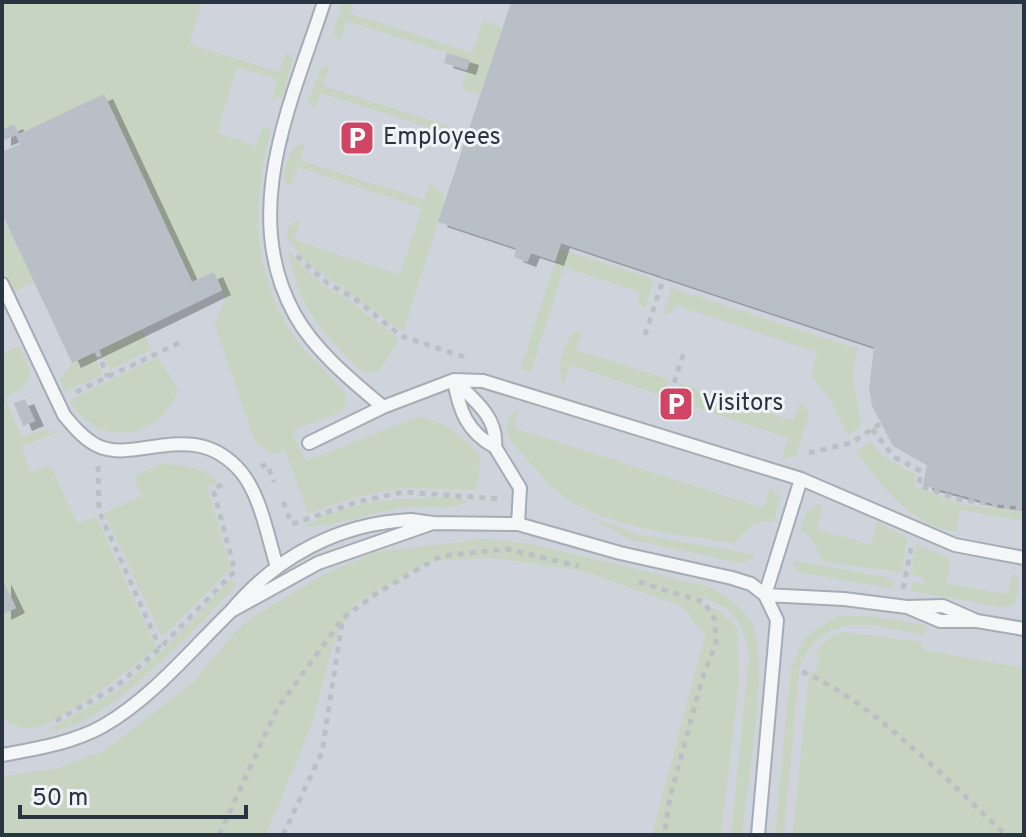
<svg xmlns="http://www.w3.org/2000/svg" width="1026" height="837" viewBox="0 0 1026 837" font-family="Overpass,sans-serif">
<defs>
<filter id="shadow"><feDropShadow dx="9" dy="5" stdDeviation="0" flood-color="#0004"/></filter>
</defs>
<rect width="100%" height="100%" fill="#e1e5ea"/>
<path fill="#cfd4dc" d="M2 2H1024V835H2Z"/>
<path fill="#c8d4c2" d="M2 2H202L189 44 279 72 286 52 293 58 283 96 272 100 277 79 237 67 217 133 256 146 263 126 271 130C251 203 251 274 295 338 310 357 329 374 345 393L347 402 341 412 292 431 306 461 418 417C444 420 463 437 480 455L479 479 474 490 401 488 357 497 308 513 285 450 272 454 255 442 215 325 225 297 214 273 192 282 104 95 19 134 14 124 2 130Z
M343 2H352L349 13 472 53 483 21 502 27 480 95 461 89 470 60 347 21 340 41 333 33Z
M329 66 323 86 449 126 446 133 321 93 314 110 308 100 321 68Z
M305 143 300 160 424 200 430 184 443 194 444 204 403 332 306 262 286 237 290 224 301 220 294 240 400 275 422 208 298 167 291 186 285 183 284 170 293 147Z
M2 217 34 282 13 292 2 268Z
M559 249 651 278 653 283 645 309 637 301 639 292 564 267 531 372 521 368Z
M288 251 322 284 351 301 399 339 379 371 369 373 360 370C319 330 300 308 288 251Z
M671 288 857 349 853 375 861 426 848 436 831 401 811 376 817 352 676 305 672 312 663 315Z
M142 330 152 349 110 370 100 350Z
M575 331H582L576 350 669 379 664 396 570 365 563 385C556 369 563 343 575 331Z
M19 346 31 373 23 388 5 397 21 437 46 429 57 432 21 447 31 472 50 465 78 524 96 517 156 648C137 665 54 728 31 728 20 728 11 724 2 719V615L16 608 2 579V354Z
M93 353 103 375 64 392 60 379 72 363Z
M158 357 178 389C160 442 97 449 69 400Z
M679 383 793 421 800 402 804 404 809 416 796 456 782 459 788 438 674 400Z
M520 407 514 428 763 508 770 487 780 496 774 521 753 523 735 543C682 536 622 529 573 503 553 492 532 464 516 447 503 433 503 417 520 407Z
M871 442 880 454 916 475 914 487 961 504 1024 512V521L960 510 956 532C912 527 879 484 856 451Z
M161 464C183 465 201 466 218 482L207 487 231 569 162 637 104 513 142 496 134 476Z
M453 497 469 501C451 512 417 505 396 509 377 512 318 530 305 526 345 499 406 498 453 497Z
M818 504 823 506 817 529 871 545 877 522 907 538 902 573 824 561 809 535 800 530 806 513Z
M586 515 637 534 752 554 756 557 740 563 628 539Z
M483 539 527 543 710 587C726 595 747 610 754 628 768 666 747 789 742 835H731L749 656C743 621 733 606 698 596L697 602 721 611 738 630 739 683 721 835H652L705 635 682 606 582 571 495 558 429 561 355 604 333 644 312 724 266 835H2V776L55 769 104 751 191 684 237 630 254 616 324 574 376 552Z
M916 544 951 559 947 584 1008 594 1012 574 1016 575 1019 583 1015 605 1002 607 911 591 912 582 923 584 924 578 911 574Z
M796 561 891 578 895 589 798 572 793 563Z
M231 579 238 584C198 624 104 733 46 731L119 689 169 644Z
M838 616H867L926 625 924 635C874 625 821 608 799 669L784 835H775L791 667 805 637Z
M842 632 923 642V650L1024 668V835H793L809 671 814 672 821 659 815 654 826 640Z"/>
<path fill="#b8bfc7" filter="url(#shadow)" d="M511 2H1024V507L990 503 923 485 927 465 893 446 872 406 869 388 874 347 561 243 555 261 531 253 527 262 514 257 516 248 438 222Z
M447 53 470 60 467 70 444 63Z
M104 94 192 282 214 272 222 290 72 363 2 214V152L20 144 16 135 2 141V130L14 124 19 134Z
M25 399 35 421 23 426 14 403Z
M2 579 16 608 2 615Z"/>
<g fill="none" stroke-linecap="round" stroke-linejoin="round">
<defs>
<path id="service" d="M324 2C292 101 238 213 295 315 315 351 352 381 383 407L454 380 483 381 801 479 955 545 1024 558
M2 284 64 415C73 426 83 438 96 445 135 466 194 415 242 473 261 497 268 538 277 567
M454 380C474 400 498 417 495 447 467 432 459 410 454 380Z
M309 443 383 407
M495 447 520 488 518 524
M801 479 765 595 844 599 907 607
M411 520 433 523 318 563 231 611C276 557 339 523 411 520Z
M433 523 518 524 620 553 732 578 751 584 765 595 777 620 758 835
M943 606 977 621H940L907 607Z
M977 621 1024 629
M2 755C35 749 73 743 103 726 152 698 191 650 231 611"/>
</defs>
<use href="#service" stroke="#a6acb4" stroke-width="16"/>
<path stroke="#bbc0c5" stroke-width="5" stroke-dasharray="6 6" stroke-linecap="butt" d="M297 256 327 283 354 298 401 336 467 358
M645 335 664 277
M97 351 108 377
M76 392 181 342
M663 417 685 349
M872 429 894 457 921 471 919 485 923 487 958 499 1024 509
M809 453 851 443 880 424
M98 466 99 511 160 648
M261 467 267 464 274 482
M283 502 292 524 357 502 403 492 501 499
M639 582 704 602 715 620 716 644 703 676 670 797 664 835
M903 589 911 548
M802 672C869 698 952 785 1006 835
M56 721 117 686 160 648 235 571 213 489 226 483
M219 835 277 709 343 618 377 593 441 556 506 549 579 566
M283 835 322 752 342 623"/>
<use href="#service" stroke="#f4f6f8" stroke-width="12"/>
</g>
<defs>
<symbol id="parking-square" viewBox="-11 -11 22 22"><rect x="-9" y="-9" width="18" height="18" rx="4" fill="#d04564" stroke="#f1f4f7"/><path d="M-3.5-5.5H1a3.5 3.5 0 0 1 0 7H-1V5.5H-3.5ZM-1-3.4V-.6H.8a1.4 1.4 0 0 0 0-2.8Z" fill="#fff"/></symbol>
</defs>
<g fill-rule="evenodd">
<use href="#parking-square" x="337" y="118" width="40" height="40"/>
<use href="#parking-square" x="656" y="384" width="40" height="40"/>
</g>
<g text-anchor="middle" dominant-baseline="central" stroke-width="6" stroke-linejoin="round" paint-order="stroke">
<g font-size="24" fill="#293442" stroke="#f1f4f7" text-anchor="start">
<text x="383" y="138">Employees</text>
<text x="702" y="404">Visitors</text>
</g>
</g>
<rect width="1026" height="837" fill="none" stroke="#293442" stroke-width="8"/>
<path d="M20 805v12h226v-12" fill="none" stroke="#293442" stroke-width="4"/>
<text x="32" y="805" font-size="24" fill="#293442" stroke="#f1f4f7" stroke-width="6" paint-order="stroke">50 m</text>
</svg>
